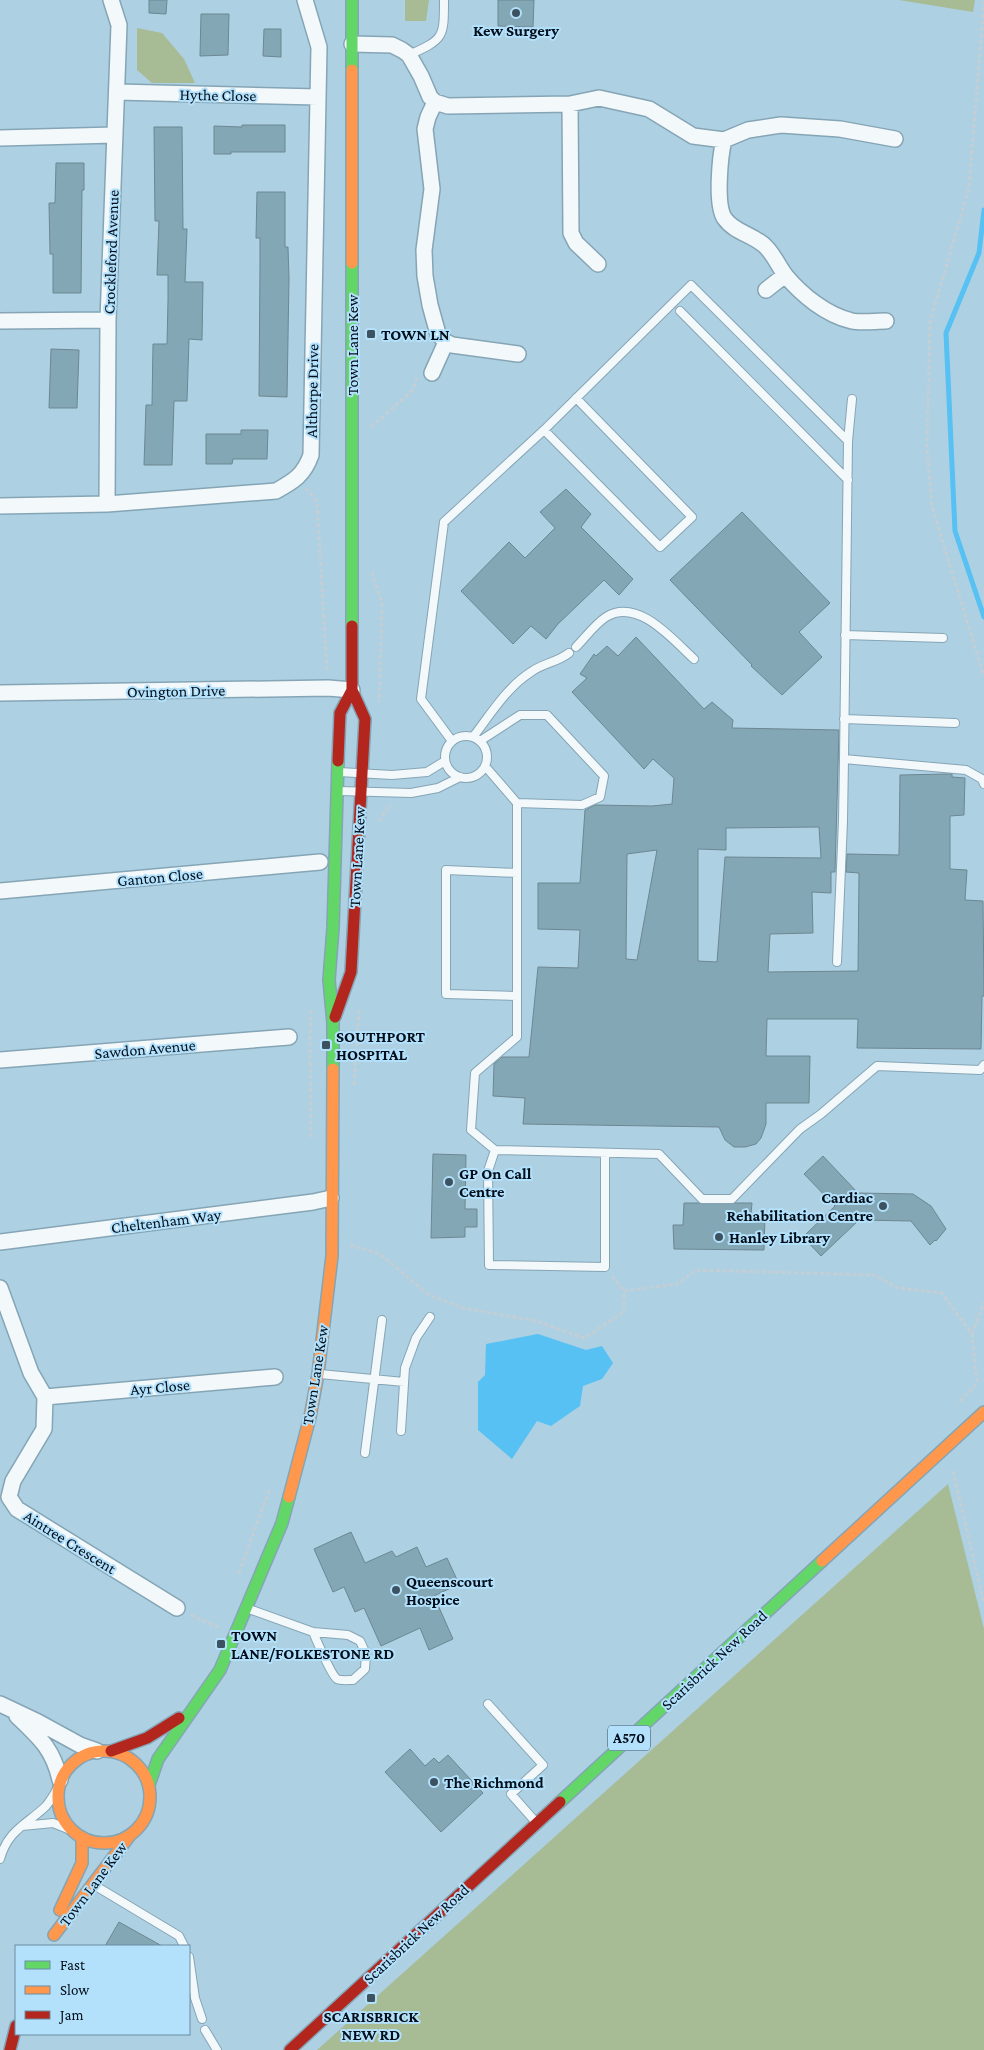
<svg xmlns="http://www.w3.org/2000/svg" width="984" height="2050" viewBox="0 0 984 2050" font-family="'Crimson Pro',serif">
<rect width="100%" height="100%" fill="#add0e3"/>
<path fill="#a7bb94" d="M405 0H429L426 21H405Z
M899 0H975L973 12Z
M137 28 162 33 184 59 195 83H152L137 70Z
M948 1484 984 1629V2050H317Z"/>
<path fill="#56c1f2" d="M538 1334 586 1350 602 1346 613 1363 602 1379 583 1386 580 1406 551 1426 537 1421 512 1459 478 1430V1382L485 1375 486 1344Z"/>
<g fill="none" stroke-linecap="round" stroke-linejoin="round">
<path stroke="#56c1f2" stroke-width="5" d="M984 210 979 253 946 333 955 531 984 617"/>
</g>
<path fill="#83a7b4" stroke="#6d8792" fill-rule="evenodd" d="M149 0H167L166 14 149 13Z
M498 0H534L533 27 498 26Z
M201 14H229L228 55 200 56Z
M264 29H281V57L263 56Z
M242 125H285V152H231V154H214V126L242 127Z
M154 127H182L183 229H187L185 282H203L202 340 189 339 187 401H174L172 465H144L146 405H152L153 344H167L168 300V275H157L159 221H155Z
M56 163H84V190H82L81 293H53V254H50L49 203H55Z
M257 192H285V247H288L289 278 287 397 259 396 260 264V238H256Z
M51 349 79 350 77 408H49Z
M241 430H268L267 459H233L232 464H206V434H241Z
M566 489 591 514 581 527 633 579 619 595 604 580 558 624 546 639 531 626 513 644 461 591 509 542 525 558 555 528 540 512Z
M742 512 830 603 799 632 822 657 782 695 751 666 752 665 670 580Z
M636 637 704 709 712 702 733 720 732 728 839 730 835 872H831V893L812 892 813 933 770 934 768 972 858 971 859 873 846 872 847 854 899 855 900 775 946 774H952V777L965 778 964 815 950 816V869L967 870 965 900 983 901 984 996H982L981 1049 857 1048 858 1019H767L766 1056H810L809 1103H766V1124L761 1138 756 1144 745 1147H734L725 1140 719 1127 523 1124 525 1098 493 1096 494 1064 502 1057H529L538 967 578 968 580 930 538 929V883H580L585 810 595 805 652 806 672 804 674 778 653 759 644 769 572 692 587 678 580 674 594 654 596 656 607 646 618 656ZM819 827 821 858 725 857 717 962 698 961V849L726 850V828ZM657 850 637 960 626 959 627 854Z
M433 1154 466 1155 465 1209H477V1227H465V1237L431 1238Z
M823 1156 858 1193 913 1194 931 1206 946 1229 936 1241 935 1240 930 1245 911 1221 859 1220 821 1256 803 1237 835 1206 804 1174Z
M684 1203H752L751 1214H765L764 1250 674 1249 673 1225H683Z
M351 1532 365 1563 392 1551 396 1557 417 1547 426 1567 447 1558 459 1584 434 1596 453 1639 429 1650 420 1628 381 1646 364 1608 355 1612 344 1587 333 1592 314 1549Z
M410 1749 425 1766 434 1758 439 1763 448 1755 483 1793 441 1832 385 1772Z
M119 1922 162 1946H105Z"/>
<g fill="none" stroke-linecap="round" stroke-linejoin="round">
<defs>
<path id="lane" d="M409 55C444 39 444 38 444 0
M680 311 848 480
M852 399 848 441 844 759 966 770 982 779 984 784
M544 430 660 547 692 517 576 398
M845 635 943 638
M576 647C585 638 595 624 606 617 638 597 673 640 694 659
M844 719 955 723
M445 757a21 21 0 1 1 42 0a21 21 0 1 1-42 0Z
M473 737C490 715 507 687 531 672 543 663 556 663 569 653
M452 741 421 699 444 522 544 430 691 285 848 441
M480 741 520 715H547L604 776 600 797 582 805 517 803
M485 766 517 803V1037L475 1073 471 1130 495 1150 659 1154 702 1199H732L800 1129 821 1114 877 1066 980 1070 984 1065
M339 772 392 775 427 772 445 761
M340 791 411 793 438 788 460 777
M837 962 843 821 844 759
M517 996 446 994V870L517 873
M495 1150 488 1171 489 1265 605 1267V1153
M320 1374 404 1382
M401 1431 405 1368 416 1338 430 1317
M365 1453 382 1320
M249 1609 313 1632 348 1635 360 1641 366 1654 365 1669 353 1680C348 1680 341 1681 337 1679 331 1675 317 1641 313 1632
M488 1704 543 1765 511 1794 534 1820
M22 1826 53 1823 73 1831
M0 1859C8 1830 26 1825 46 1806 51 1800 55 1793 59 1786
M94 1885 179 1936 184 1946
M189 1957 195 1998 202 2019
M205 2030 217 2050"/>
<path id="street" d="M352 44 392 45 402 50 409 55 421 76 430 97 435 102 448 106 570 104 599 98 649 109 693 136 724 140 748 130 781 125 840 129 895 139
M117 92 318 97
M435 102 428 117 425 129 432 189 424 250 425 276 430 305 438 334 446 342 452 345 518 354
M570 104 571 233 576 243 598 264
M0 138 115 135
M724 140C720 156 715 206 725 219 735 233 755 235 766 247 774 255 779 267 786 276 802 295 826 315 852 321 862 323 875 321 886 321
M766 290 785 275
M0 321 108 320
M432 373 446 342
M107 504 108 320 119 25 111 0
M0 506 107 504 276 491C294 481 304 475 311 455L319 47 305 0
M0 693 328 688 352 690
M0 891 320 862
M0 1060 289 1037
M0 1242 313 1202 331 1198
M0 1288 31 1373 45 1397 44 1429 13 1481 9 1497 17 1509 177 1608
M45 1397 275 1377
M0 1704 38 1722 80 1745 97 1751
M17 1716C40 1738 53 1749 60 1780"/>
<path id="fast" d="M352 0V70
M352 263V626
M333 1069V1023L329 980 333 928 338 761
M149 1785 158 1759 220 1670 282 1523 289 1497
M560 1802 822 1561"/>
<path id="slow" d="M352 70V263
M289 1497 310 1417 318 1374 332 1256 333 1069
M822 1561 984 1412
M58 1797a46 46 0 1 1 92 0a46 46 0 1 1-92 0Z
M60 1910 82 1863V1837
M54 1935 131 1834"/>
<path id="jam" d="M338 761 340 713 352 690
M335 1017 351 972 365 719 352 690V626
M111 1751 147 1738 179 1718
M10 2050 16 2026
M290 2050 560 1802"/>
</defs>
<use href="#lane" stroke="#85a5b5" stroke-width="10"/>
<use href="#street" stroke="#85a5b5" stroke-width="18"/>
<use href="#fast" stroke="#85a5b5" stroke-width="14"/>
<use href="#slow" stroke="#85a5b5" stroke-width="14"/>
<use href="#jam" stroke="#85a5b5" stroke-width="14"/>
<path stroke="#c4ced5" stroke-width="3" stroke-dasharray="4 2.5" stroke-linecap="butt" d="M984 1 969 188 930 322 927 447 932 507 984 676
M371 427 412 391 417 378
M306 488 317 502 327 672
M372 572 382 604 379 702
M379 821 391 804
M311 1010 310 1038 311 1137
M354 1085 359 1009
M350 1245 380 1254 429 1295 463 1308 536 1321 584 1338 624 1312V1291L677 1284 696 1270 874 1275 898 1288 942 1293 972 1334 977 1384 957 1404
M612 1276 624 1291
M972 1334 984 1302
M953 1471 984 1604
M239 1573 270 1488
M191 1615 220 1628"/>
<use href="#lane" stroke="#f3f8fb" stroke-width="8"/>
<use href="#street" stroke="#f3f8fb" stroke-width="15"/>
<use href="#fast" stroke="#63d668" stroke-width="11"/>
<use href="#slow" stroke="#ff974d" stroke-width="11"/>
<use href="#jam" stroke="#b3261e" stroke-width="11"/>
</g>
<g fill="#3d5260" stroke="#b3e1fc" stroke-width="2">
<circle cx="516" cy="13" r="5"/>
<rect x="366" y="329" width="10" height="10" rx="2.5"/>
<rect x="321" y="1040" width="10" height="10" rx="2.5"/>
<circle cx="449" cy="1182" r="5"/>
<circle cx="883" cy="1206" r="5"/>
<circle cx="719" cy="1237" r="5"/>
<circle cx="396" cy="1590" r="5"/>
<rect x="216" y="1639" width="10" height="10" rx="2.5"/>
<circle cx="434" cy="1782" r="5"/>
<rect x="366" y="1993" width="10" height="10" rx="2.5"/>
</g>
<g text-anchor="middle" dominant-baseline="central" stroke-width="4" stroke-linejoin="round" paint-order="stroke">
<rect fill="#b3e1fc" stroke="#364d5e" stroke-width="1" x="608" y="1725.5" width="42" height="25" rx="4"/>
<g font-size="15" font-weight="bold" fill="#000e1a">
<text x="629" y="1738">A570</text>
</g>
<g font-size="16" font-weight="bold" fill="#000e1a" stroke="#b3e1fc" text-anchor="start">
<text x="516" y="30" text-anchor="middle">Kew Surgery</text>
<text x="381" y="334">TOWN LN</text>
<text x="336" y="1036">SOUTHPORT<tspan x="336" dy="18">HOSPITAL</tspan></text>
<text x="459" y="1173">GP On Call<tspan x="459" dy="18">Centre</tspan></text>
<text x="873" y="1197" text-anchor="end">Cardiac<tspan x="873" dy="18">Rehabilitation Centre</tspan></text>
<text x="729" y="1237">Hanley Library</text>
<text x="406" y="1581">Queenscourt<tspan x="406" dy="18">Hospice</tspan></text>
<text x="231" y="1635">TOWN<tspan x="231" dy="18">LANE/FOLKESTONE RD</tspan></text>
<text x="444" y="1782">The Richmond</text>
<text x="371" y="2016" text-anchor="middle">SCARISBRICK<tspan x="371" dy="18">NEW RD</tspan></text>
</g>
<g font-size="16" fill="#000e1a" stroke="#b3e1fc">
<text transform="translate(218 95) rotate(1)">Hythe Close</text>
<text transform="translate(111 252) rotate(-88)">Crockleford Avenue</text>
<text transform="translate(352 345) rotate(-90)">Town Lane Kew</text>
<text transform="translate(312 391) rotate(-89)">Althorpe Drive</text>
<text transform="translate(176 691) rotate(-1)">Ovington Drive</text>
<text transform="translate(357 857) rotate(-87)">Town Lane Kew</text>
<text transform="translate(160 877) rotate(-5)">Ganton Close</text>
<text transform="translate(145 1049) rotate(-5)">Sawdon Avenue</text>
<text transform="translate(166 1221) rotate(-7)">Cheltenham Way</text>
<text transform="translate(315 1375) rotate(-81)">Town Lane Kew</text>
<text transform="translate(160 1387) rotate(-5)">Ayr Close</text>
<text transform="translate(70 1542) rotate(32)">Aintree Crescent</text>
<text transform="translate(714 1660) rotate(-43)">Scarisbrick New Road</text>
<text transform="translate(93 1884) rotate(-53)">Town Lane Kew</text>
<text transform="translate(416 1934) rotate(-43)">Scarisbrick New Road</text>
</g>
</g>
<rect x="15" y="1945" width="175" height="90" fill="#b3e1fc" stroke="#6b8da2"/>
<rect x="25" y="1961" width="25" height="8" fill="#63d668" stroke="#6b8da2"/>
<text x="60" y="1970" font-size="15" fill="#000e1a">Fast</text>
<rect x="25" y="1986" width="25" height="8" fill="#ff974d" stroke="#6b8da2"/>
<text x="60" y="1995" font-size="15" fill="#000e1a">Slow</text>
<rect x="25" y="2011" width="25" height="8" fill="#b3261e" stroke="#6b8da2"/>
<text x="60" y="2020" font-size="15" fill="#000e1a">Jam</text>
</svg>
